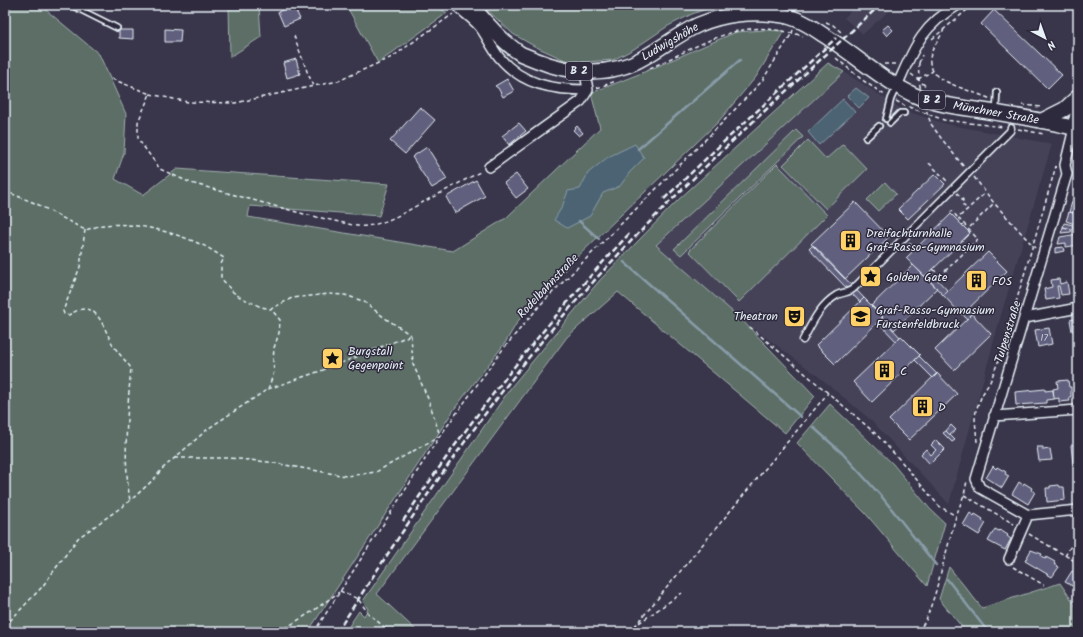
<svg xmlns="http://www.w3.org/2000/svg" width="1083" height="637" viewBox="0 0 1083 637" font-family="Kalam,sans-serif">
<rect width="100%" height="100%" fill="#39354a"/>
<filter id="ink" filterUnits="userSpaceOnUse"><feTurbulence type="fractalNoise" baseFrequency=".025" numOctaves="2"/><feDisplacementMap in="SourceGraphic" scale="8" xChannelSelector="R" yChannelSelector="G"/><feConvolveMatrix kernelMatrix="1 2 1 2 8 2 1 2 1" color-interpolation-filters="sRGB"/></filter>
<g filter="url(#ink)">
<path fill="#454259" d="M856 5H896L863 34 844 18Z
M844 72 903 110 946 124 1052 144 1001 315 949 504 872 421 818 376 741 319 656 245Z"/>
<path fill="#5c6e66" stroke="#a2b0af" d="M5 5H40L99 54 126 114 124 153 115 179 143 195 177 169 389 184 379 216 250 206 248 217 453 251 506 218 600 128 591 93 644 72 736 32 765 30 784 31 756 77 718 122 573 261 518 321 505 343 455 408 308 632H5Z
M229 5H259L261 37 230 57Z
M346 5H435L447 13 378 63Z
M482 5H722L709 8 692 14 668 26 634 49 613 60 585 62 565 60 534 46 513 34Z
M828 63 844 72 656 245 741 319 815 396 785 433 618 292 567 337 377 594 418 632 355 631 345 632 359 611 364 616 368 609 363 601 512 386 600 280 677 201Z
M796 130 803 137 681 255 674 249Z
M808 140 826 159 843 144 867 169 826 209 783 165Z
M777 164 827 215 739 302 689 251Z
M885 182 896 194 878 211 867 200Z
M830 404 893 464 930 509 945 523 927 586 866 514 797 443Z
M949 567 982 608 1060 583 1078 609V632H966L939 599Z"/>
<path fill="#4b6373" stroke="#8a9ca8" d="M856 88 869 98 859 108 847 96Z
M843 99 855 112 819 145 808 132Z
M635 144 644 158 630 172 620 186 603 193 590 216 567 228 554 220 562 207 568 191 580 189 588 173 608 157Z"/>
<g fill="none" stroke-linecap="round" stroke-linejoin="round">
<path stroke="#8a9ca8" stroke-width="2.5" d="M638 149 740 60
M579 221 599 239
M624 262 801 417
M813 427 842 453 882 497 936 565
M947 579 988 632"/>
</g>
<path fill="#615f7d" stroke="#e8f1f8" d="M292 5H293L300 19 284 26 278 12Z
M994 10 1062 75 1048 89 981 24Z
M888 25 893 30 887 36 882 30Z
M165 29 181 30 180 42H165Z
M119 30H133V39L119 38Z
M296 59 300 74 287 78 283 63Z
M507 79 514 91 503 97 498 88 495 86Z
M420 107 435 120 405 154 390 141Z
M519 123 526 131 509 145 502 136Z
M577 126 583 133 579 136 573 130Z
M427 147 447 179 432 188 412 157Z
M516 174 528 189 516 198 504 183Z
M935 174 945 184 908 219 898 209Z
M476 180 485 196 455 213 446 197Z
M1075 193H1078V204L1072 202Z
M855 202 889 237 845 279 811 244Z
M1072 202 1078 204V214L1069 212Z
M1069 212 1078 214V225L1066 221Z
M951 214 970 233 925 277 906 258Z
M1064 223 1073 225 1072 229 1063 227Z
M1063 227 1072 229 1071 232 1061 233Z
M1078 234V245L1066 247V243L1058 244 1060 237Z
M813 245 864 298 860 302 809 249Z
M1063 247 1064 251 1055 253V248Z
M988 252 1007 271 962 315 943 295Z
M913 265 937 288 894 330 871 306Z
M930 272 948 291 943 295 925 276Z
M1059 279 1060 284 1067 282 1069 294 1061 295 1059 286H1057L1059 298 1046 300 1044 289 1052 287 1051 280Z
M864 298 883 317 835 364 816 345Z
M967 311 971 315 967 319 963 315Z
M972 314 991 334 954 370 935 350Z
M882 318 900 337 896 341 878 322Z
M1078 318V330L1072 331 1070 320Z
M1049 328 1052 344 1038 347 1035 330Z
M901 336 920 355 872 402 853 382Z
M919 356 937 374 933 378 915 360Z
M937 373 957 394 909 440 889 420Z
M1068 380 1069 387H1071V397H1069L1070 401 1059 402V398L1054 399 1053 389 1058 388 1057 381Z
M1045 389V391L1053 390 1054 399 1046 400V403L1016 405 1015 392Z
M951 425 956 430 950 435 946 431Z
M946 431 955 440 952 442 943 433Z
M936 440 945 449 930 464 921 454 926 449 931 455 936 450 931 445Z
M1078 444V463L1073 464 1071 445Z
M1037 447H1043V450L1050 449 1052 460 1039 461Z
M993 466 996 469 997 467 1006 472 1005 474 1009 476 1002 488 986 478Z
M1019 482 1023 485 1024 483 1032 488 1031 490 1035 492 1028 504 1012 494Z
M1059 485 1060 487H1064L1065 500 1047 502 1046 488H1050V486Z
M1076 485H1078V499H1077Z
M970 513 974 516 975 514 983 519 982 521 986 523 979 535 963 525Z
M995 529 999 531 1000 530 1008 535 1007 536 1011 539 1005 550 988 541Z
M1031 550 1042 554 1041 556 1046 559V557L1055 562 1054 564 1059 567 1052 577 1025 561Z
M1072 571 1078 574V589L1065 582Z"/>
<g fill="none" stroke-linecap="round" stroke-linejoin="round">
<defs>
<path id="service" d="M71 5 117 28
M996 111 997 92
M886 119 891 99 896 88
M890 123 900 113H904
M866 138 879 126"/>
<path id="pedestrian" d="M803 340C812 323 820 305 837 295 843 292 849 293 854 288L1010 131 1011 128"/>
<path id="minor" d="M460 9C468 16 477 22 482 30 488 39 492 48 499 57 522 85 553 90 588 90
M897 86C913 50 921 26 958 5
M1074 128 1065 165 1067 174 976 479 980 488 1028 515 1078 510
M489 167 581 101 588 90 585 72
M1025 318 1078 308
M994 416 1078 410
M1009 559 1028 515"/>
<path id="primary" d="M471 5C486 22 501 41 521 54 526 56 531 58 536 60 570 74 611 77 643 58 662 48 678 34 698 25 723 14 753 11 780 15 796 17 809 25 822 34 853 53 880 79 914 95 934 104 958 107 979 110 1011 115 1043 120 1074 128L1078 113
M1041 121 1065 109 1078 97"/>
</defs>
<use href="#service" stroke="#e8f1f8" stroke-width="8"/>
<use href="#pedestrian" stroke="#e8f1f8" stroke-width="9"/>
<use href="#minor" stroke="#e8f1f8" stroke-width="12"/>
<use href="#primary" stroke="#e8f1f8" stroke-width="17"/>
<path stroke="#e8f1f8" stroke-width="1.5" stroke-dasharray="4 3" stroke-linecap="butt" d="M801 5 804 10
M826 22 833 25 841 32
M944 29C940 40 931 47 930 59 929 65 933 72 937 76 948 85 977 93 991 99
M294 36 308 74 314 86 338 81 392 57 453 14
M932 39 973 5
M836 58 861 79 886 96
M919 63 922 55
M884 64H896
M650 68C678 56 713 35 743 30 762 26 785 31 803 36
M911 74 927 87
M112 79 150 94 138 122V139L160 169 191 183 304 214 357 226C382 228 408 210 429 199 447 190 464 180 482 171
M918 79 933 71
M597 88 616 81
M150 94 188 102 235 103 314 86
M896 101 905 106
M1022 105 1042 107
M909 107 944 120 1004 127
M931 124 941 138 964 167
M1018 129 1044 134
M929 163 948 182
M974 177 994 203 1035 248
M5 191 37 204 85 230C91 229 97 226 103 225 134 222 171 231 200 244 208 247 216 253 224 258L221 264V278L233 292 240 297 261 307 271 309 292 298 329 294 345 295 363 301 385 318 411 335
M957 193 963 200 962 204 968 210
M950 213 952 211 958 218
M966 226 958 218 985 193
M85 230 80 267 63 311 64 314 69 315C96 297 101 323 112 343 117 352 125 360 131 368 127 414 123 456 130 501
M909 243 915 249
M933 269 940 276 936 279
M940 276 978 239 968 229 994 203
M750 327 853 414 876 434 900 460 939 506 956 516
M268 389 274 372 273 361 274 348 279 333 280 320 271 309
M977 442 975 419 976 410 982 395 990 382 1000 357 1056 166
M175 458H229L268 462 346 476 376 472 440 436 429 401 413 364 411 335
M964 495 1014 524
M1029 534 1078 563
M1065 556 1078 534
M1013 567 1044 585
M340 591 358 599 369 614 390 632
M639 623 682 593
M5 626 42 587 78 538 130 501 154 479 162 469 209 428 268 389 326 369 411 335
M279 632 313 611 339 592
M314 632 440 436 503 349 542 303 721 124 762 81 792 33 793 30
M630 632 828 393
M918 632 926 620 935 594 956 516 964 495 967 481"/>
<use href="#service" stroke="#2f2a3d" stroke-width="4.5"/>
<use href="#pedestrian" stroke="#2f2a3d" stroke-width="6"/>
<use href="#minor" stroke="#2f2a3d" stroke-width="9"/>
<use href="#primary" stroke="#2f2a3d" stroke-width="14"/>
<path stroke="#e8f1f8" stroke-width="2.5" stroke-dasharray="6 3" stroke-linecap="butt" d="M664 199 715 150 836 38
M403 521C470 419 545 323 629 234
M337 632C411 517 487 402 577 300 670 194 777 100 880 5"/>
<path stroke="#e8f1f8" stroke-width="1.5" stroke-dasharray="4 3" stroke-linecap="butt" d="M919 63C917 84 924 104 931 124"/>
</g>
</g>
<defs>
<symbol id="building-square" viewBox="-11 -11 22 22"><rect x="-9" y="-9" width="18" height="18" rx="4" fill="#ffd166" stroke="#2f2a3d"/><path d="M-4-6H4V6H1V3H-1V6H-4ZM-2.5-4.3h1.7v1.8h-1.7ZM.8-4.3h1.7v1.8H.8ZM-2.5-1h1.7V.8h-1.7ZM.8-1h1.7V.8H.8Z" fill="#111"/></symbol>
<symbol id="sight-square" viewBox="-11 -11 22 22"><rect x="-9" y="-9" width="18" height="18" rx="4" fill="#ffd166" stroke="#2f2a3d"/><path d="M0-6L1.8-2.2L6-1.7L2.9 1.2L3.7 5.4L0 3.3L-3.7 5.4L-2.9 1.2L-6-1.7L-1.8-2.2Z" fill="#111"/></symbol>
<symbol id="theatre-square" viewBox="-11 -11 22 22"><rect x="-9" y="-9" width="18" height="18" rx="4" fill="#ffd166" stroke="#2f2a3d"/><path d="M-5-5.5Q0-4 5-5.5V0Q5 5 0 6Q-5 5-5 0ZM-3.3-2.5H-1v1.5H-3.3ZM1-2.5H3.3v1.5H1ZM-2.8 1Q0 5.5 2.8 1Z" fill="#111"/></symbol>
<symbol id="school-square" viewBox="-11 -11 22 22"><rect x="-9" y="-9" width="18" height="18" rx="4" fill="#ffd166" stroke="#2f2a3d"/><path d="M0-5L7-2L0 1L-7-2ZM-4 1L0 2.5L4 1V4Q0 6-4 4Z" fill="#111"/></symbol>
</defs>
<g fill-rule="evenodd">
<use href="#building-square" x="838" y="228" width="25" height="25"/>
<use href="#sight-square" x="858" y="264" width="25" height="25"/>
<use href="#building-square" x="964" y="268" width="25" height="25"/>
<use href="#theatre-square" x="782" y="304" width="25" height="25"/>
<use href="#school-square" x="848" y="304" width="25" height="25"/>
<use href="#sight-square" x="320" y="346" width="25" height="25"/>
<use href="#building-square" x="872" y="358" width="25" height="25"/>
<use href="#building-square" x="910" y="394" width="25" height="25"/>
</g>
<g text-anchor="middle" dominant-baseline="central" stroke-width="3" stroke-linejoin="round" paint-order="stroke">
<g font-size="10" fill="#c6ccd9">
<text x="1044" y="338">17</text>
</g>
<g fill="#2f2a3d" stroke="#b0b5c0" stroke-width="1">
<rect x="566" y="62" width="26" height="18" rx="3"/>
<rect x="919" y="91" width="26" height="18" rx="3"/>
</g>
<g font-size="11" font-weight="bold" fill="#e8f1f8">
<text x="579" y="71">B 2</text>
<text x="932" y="100">B 2</text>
</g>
<g font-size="12" fill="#e8f1f8" stroke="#2f2a3d">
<text transform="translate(670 42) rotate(-30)">Ludwigshöhe</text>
<text transform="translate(996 113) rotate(10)">Münchner Straße</text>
<text transform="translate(548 286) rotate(-47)">Rodelbahnstraße</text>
<text transform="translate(1008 332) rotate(-73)">Tulpenstraße</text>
</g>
<g font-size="12" fill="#e8f1f8" stroke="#2f2a3d" text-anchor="start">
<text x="866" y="233">Dreifachturnhalle<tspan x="866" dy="14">Graf-Rasso-Gymnasium</tspan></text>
<text x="886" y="277">Golden Gate</text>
<text x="992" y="281">FOS</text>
<text x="876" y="310">Graf-Rasso-Gymnasium<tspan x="876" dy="14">Fürstenfeldbruck</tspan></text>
<text x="778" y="316" text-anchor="end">Theatron</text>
<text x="348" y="351">Burgstall<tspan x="348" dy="14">Gegenpoint</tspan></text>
<text x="900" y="371">C</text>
<text x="938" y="407">D</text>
</g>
</g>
<rect width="1083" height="637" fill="none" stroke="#2f2a3d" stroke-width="20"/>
<rect x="10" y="10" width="1063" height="617" fill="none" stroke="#e8f1f8" stroke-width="1.5" filter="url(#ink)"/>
<g transform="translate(1045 38) rotate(139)" stroke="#2f2a3d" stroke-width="3" paint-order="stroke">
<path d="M0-3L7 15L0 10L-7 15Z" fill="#e8f1f8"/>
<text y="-6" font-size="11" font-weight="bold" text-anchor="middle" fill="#e8f1f8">N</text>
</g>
</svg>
